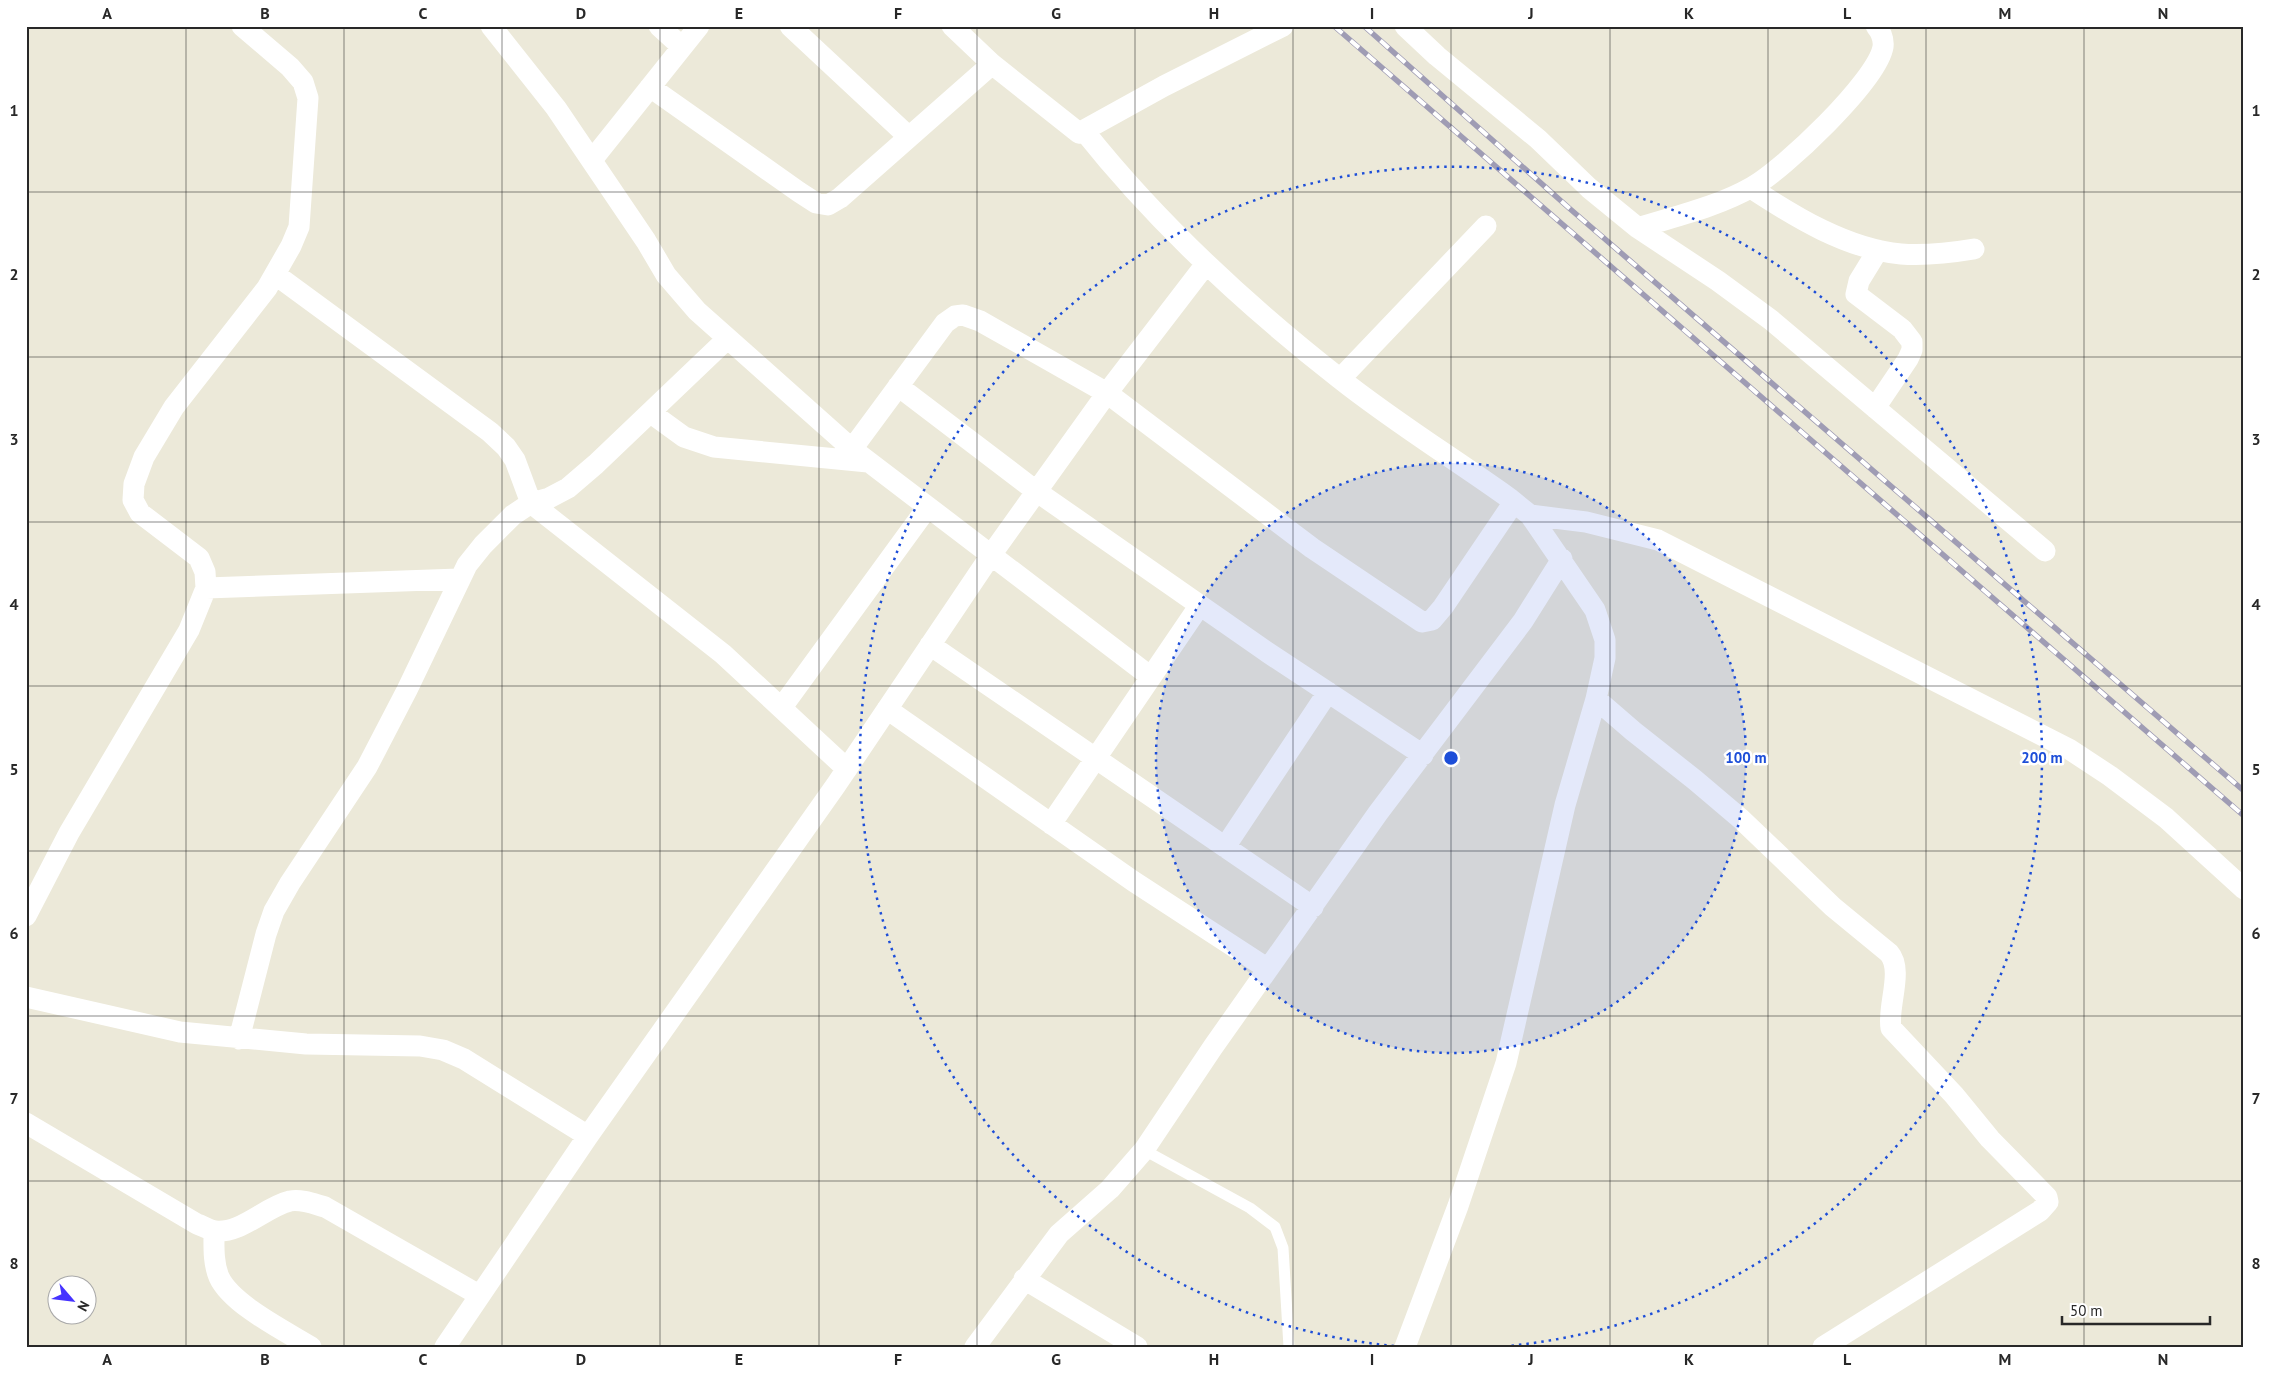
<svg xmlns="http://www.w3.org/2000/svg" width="2270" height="1373" viewBox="0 0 2270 1373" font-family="'PT Sans',sans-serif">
<rect width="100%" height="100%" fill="#ece9d9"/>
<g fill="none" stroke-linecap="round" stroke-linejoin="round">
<path stroke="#fff" stroke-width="11" d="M1144 1150 1250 1208 1275 1227 1283 1248 1289 1347"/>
<path stroke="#fff" stroke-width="21" d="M491 26 556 108 646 241 666 275 697 311 852 449 1151 677
M659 26 682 47
M790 26 909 137
M952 26 992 64 1079 133 1164 86 1283 26
M1405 26 1437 56 1538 139 1589 188 1638 228 1718 281 1771 320 2045 551
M650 87 799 192 816 203 828 205 840 198 992 64
M1084 131C1158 224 1246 305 1339 378 1393 421 1453 458 1509 498L1530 515 1595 610 1605 640V658L1596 699 1565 805 1506 1063 1458 1206 1405 1347
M592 160 699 26
M1751 188C1795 217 1847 249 1901 254 1925 256 1950 253 1974 249
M1638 228C1676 216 1717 207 1752 187 1783 170 1877 81 1883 47 1884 39 1881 32 1876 26
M276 275 490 432 506 447 515 460 531 503 723 654 847 769
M1340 379 1486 226
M898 386 1036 491 1267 652 1423 755
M1875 408 1908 359 1912 350V342L1902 329 1856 294 1859 281 1878 250
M651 413 684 437 714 447 868 462
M852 449 945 323 955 316 963 315 980 321 1107 393 1312 548 1422 622 1432 620 1443 607 1514 502
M1530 515 1586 522 1658 540 2069 749 2110 776 2166 818 2244 889
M206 588 459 579
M930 645 1313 907
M1596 699 1633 731 1695 780 1741 819 1833 907 1889 953C1904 970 1887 1007 1891 1028L1954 1095 1990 1139 2047 1197 2048 1202 2040 1211 1823 1347
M782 707 927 508
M887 709 1133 881 1268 969
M1051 824 1200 605
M1225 847 1328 692
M26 916 69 833 189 630 206 588 205 572 199 558 140 513 133 500 134 484 144 457 174 407 267 288 291 246 299 227 308 98 303 82 290 67 242 26
M26 997 180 1032 306 1044 420 1046 443 1050 464 1059 588 1136
M239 1039 266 934 274 911 290 883 367 767 407 690 467 565 483 545 513 515 531 503 549 498 568 488 596 464 727 339
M26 1123 197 1224C203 1226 209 1230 215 1231 241 1234 265 1207 290 1201 302 1199 314 1204 325 1207L479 1295
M214 1231C214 1246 213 1263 219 1277 231 1304 285 1331 311 1347
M1024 1279 1137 1347
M445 1347 588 1136 836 785 991 555 1107 393 1206 264
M975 1347 1059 1234 1110 1189 1144 1150 1213 1047 1378 813 1523 621 1562 559"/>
<defs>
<path id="rail" d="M1334 26 2244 816
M1364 26 1569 208 2244 791"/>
</defs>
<use href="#rail" stroke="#9f9cb4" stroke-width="5.5"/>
<use href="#rail" stroke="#fff" stroke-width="4" stroke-dasharray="11" stroke-linecap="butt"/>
</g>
<path fill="none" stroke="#282828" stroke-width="1" stroke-opacity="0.55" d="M186 26V1347M344 26V1347M502 26V1347M660 26V1347M819 26V1347M977 26V1347M1135 26V1347M1293 26V1347M1451 26V1347M1610 26V1347M1768 26V1347M1926 26V1347M2084 26V1347M26 192H2244M26 357H2244M26 522H2244M26 686H2244M26 851H2244M26 1016H2244M26 1181H2244"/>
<circle cx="1451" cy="758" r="295" fill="#1d4ed8" fill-opacity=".12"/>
<g fill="none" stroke="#1d4ed8" stroke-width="2.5" stroke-dasharray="2.5 5">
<circle cx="1451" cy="758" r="295"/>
<path d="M1394 1346A591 591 0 1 1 1508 1346"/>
</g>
<circle cx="1451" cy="758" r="8" fill="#1d4ed8" stroke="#fff" stroke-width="2.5"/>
<g font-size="15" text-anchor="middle" font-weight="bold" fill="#1d4ed8" stroke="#fff" stroke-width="5" stroke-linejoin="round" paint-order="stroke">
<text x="1746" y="763">100 m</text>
<text x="2042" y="763">200 m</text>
</g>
<rect width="2270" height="1373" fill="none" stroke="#ffffff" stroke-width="55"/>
<g transform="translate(72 1300) rotate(118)"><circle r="24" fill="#ffffff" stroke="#a9a9a9"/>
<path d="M0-4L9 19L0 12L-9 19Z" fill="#4633ff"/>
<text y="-8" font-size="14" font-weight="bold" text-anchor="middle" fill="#282828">N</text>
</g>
<path d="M2062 1316v8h148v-8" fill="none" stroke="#282828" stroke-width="2.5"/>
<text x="2070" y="1316" font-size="15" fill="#282828" stroke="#ffffff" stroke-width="4" paint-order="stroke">50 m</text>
<rect x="28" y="28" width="2214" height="1318" fill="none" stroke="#282828" stroke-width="2"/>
<g font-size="16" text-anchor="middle" font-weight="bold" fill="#282828">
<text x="107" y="19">A</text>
<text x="265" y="19">B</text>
<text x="423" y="19">C</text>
<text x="581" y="19">D</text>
<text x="739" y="19">E</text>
<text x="898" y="19">F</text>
<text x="1056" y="19">G</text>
<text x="1214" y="19">H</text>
<text x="1372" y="19">I</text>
<text x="1531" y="19">J</text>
<text x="1689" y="19">K</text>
<text x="1847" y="19">L</text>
<text x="2005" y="19">M</text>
<text x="2163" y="19">N</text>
<text x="14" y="116">1</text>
<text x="2256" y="116">1</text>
<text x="14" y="280">2</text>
<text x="2256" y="280">2</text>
<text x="14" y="445">3</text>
<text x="2256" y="445">3</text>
<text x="14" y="610">4</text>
<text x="2256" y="610">4</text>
<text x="14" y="775">5</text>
<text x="2256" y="775">5</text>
<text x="14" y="939">6</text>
<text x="2256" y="939">6</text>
<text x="14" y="1104">7</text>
<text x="2256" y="1104">7</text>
<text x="14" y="1269">8</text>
<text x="2256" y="1269">8</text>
<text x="107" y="1365">A</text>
<text x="265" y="1365">B</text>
<text x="423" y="1365">C</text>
<text x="581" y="1365">D</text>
<text x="739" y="1365">E</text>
<text x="898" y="1365">F</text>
<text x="1056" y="1365">G</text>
<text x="1214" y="1365">H</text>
<text x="1372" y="1365">I</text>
<text x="1531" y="1365">J</text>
<text x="1689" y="1365">K</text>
<text x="1847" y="1365">L</text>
<text x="2005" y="1365">M</text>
<text x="2163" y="1365">N</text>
</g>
</svg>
